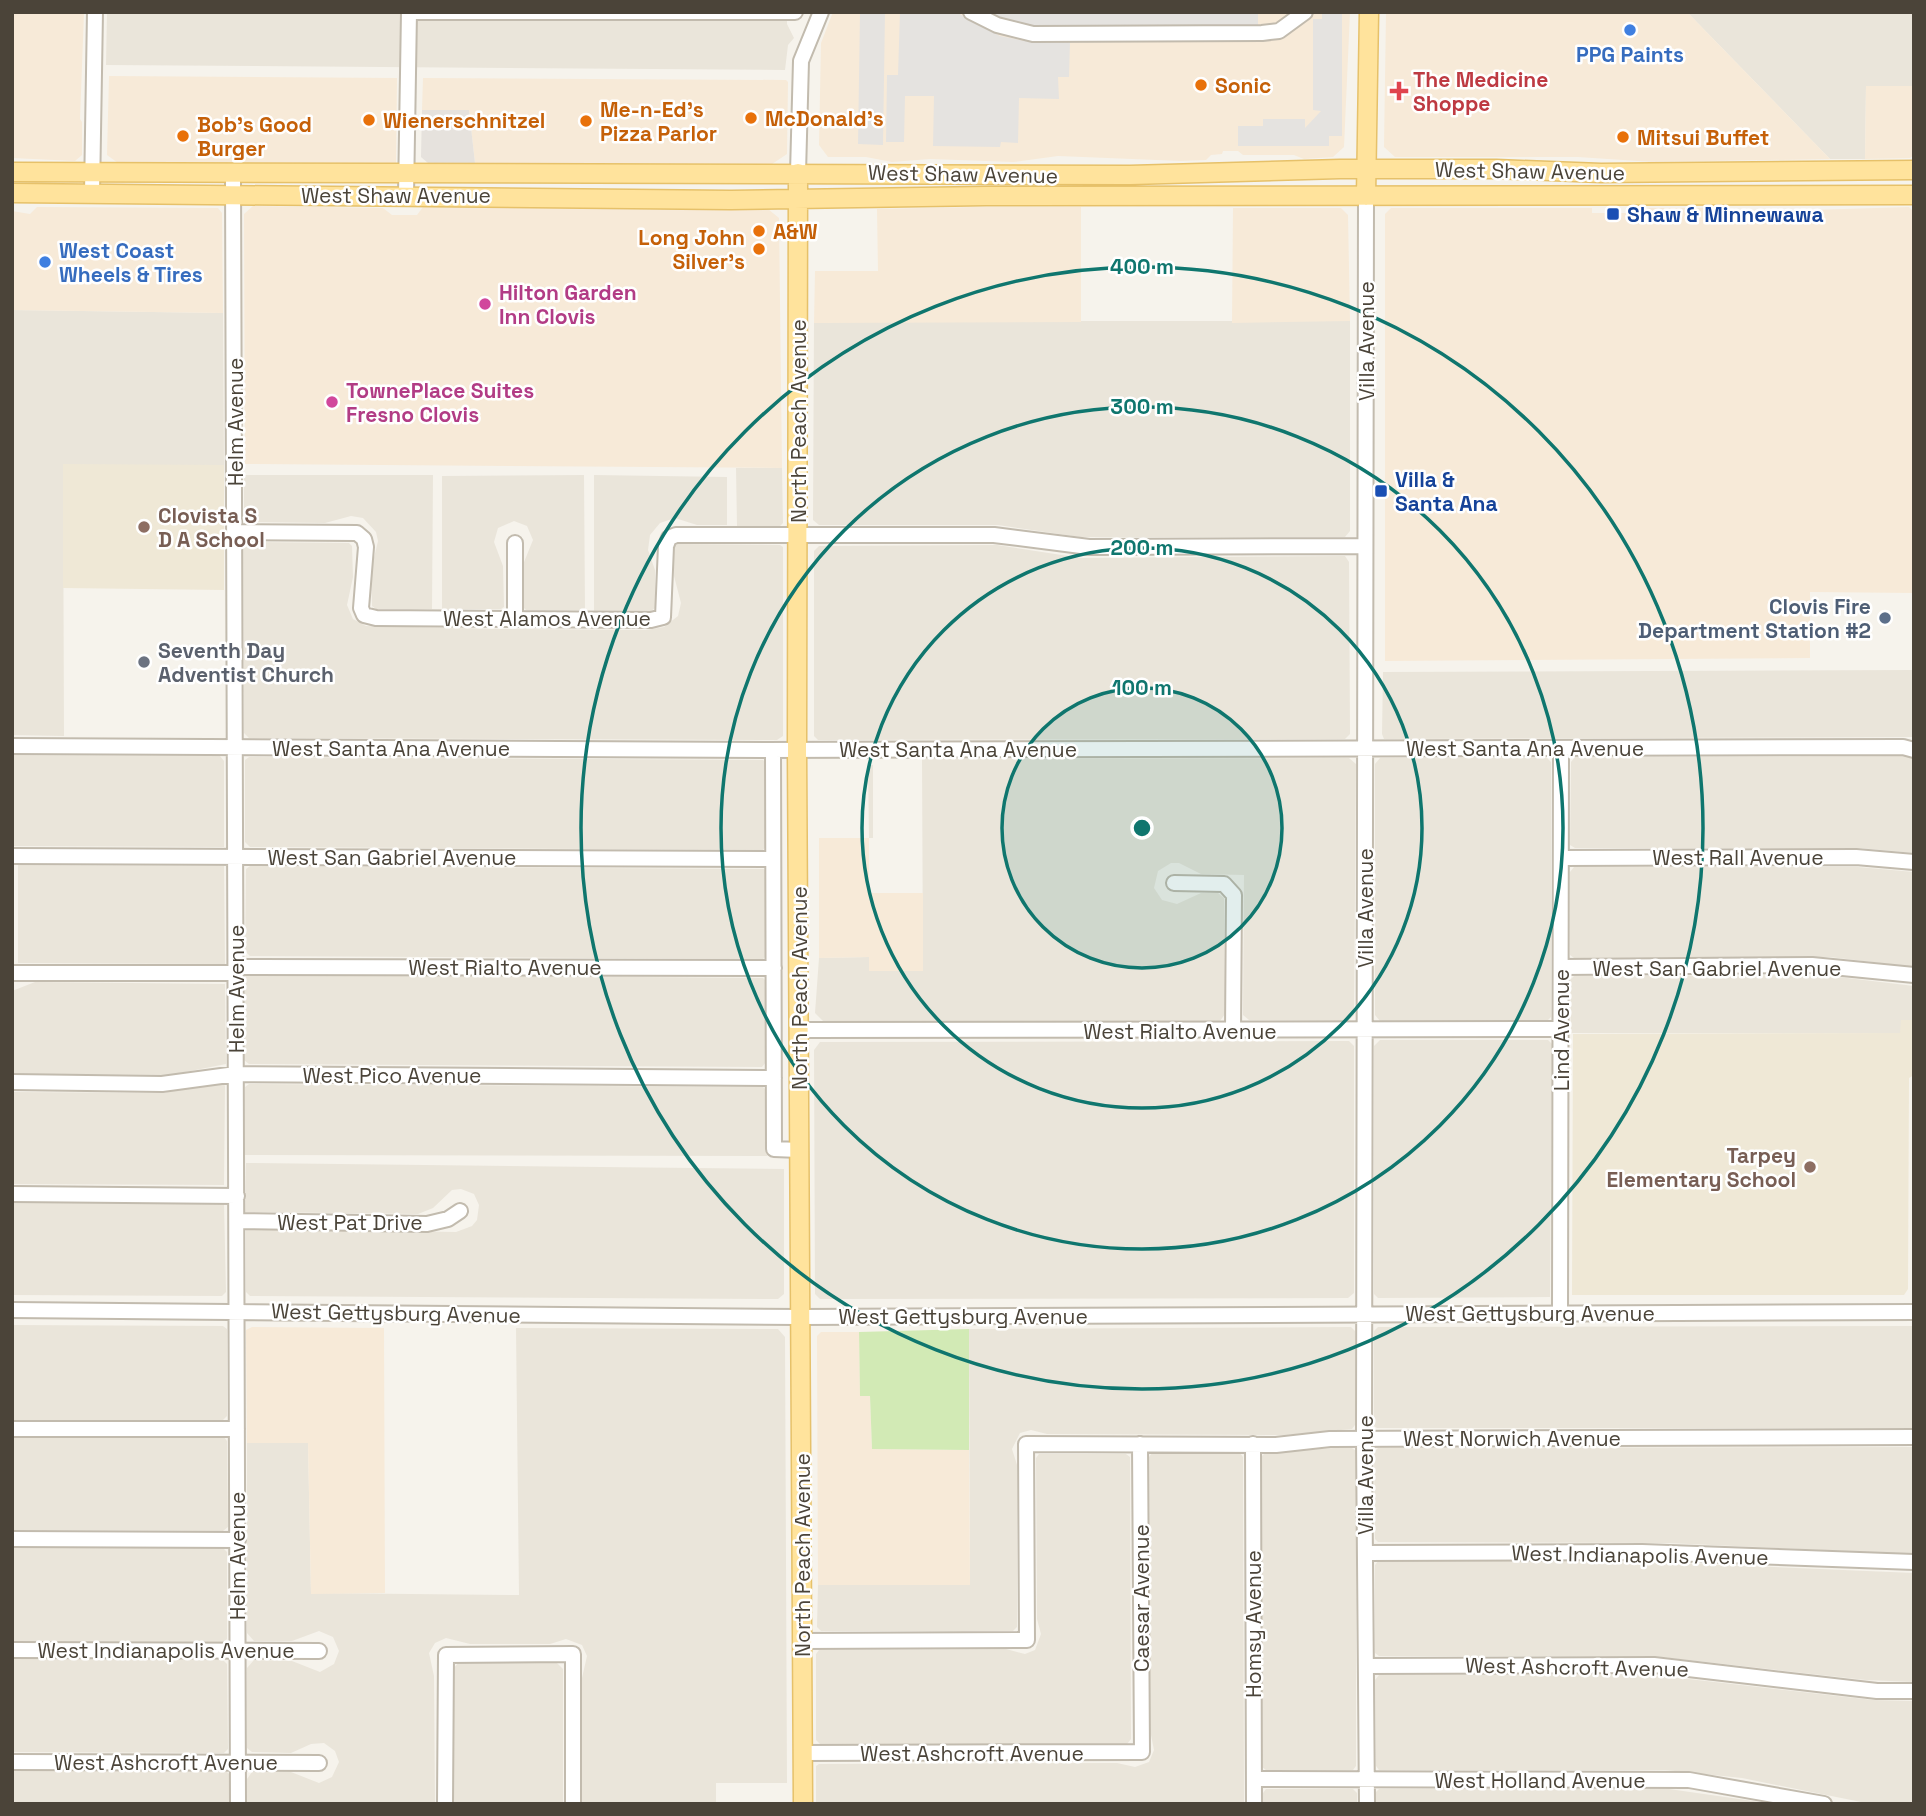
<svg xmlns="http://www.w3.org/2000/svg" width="1926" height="1816" viewBox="0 0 1926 1816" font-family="'Space Grotesk',sans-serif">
<rect width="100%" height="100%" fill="#f6f3ec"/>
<path fill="#eae5da" d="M107 12H787V24L794 38 788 45 785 70 106 65Z
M1687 12H1914V86H1866L1865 159H1830Z
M12 310 223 313 224 465H63L64 736 12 735Z
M884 321H1350V531L1345 537H1080L998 525H819L813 520 814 323Z
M736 468H782L783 523 780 526H737Z
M244 475H433L432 609H376L372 606 371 570 378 541 376 532 363 518 351 516 325 523 247 522 244 519Z
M584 475 585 610H526L523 607 522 567 533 540 527 526 514 521 498 528 494 542 503 566 504 607 501 609H442V476Z
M594 475 727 477V525H697L675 518 660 523 650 535 648 550 655 570V608L651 611H594Z
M246 542 349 543 352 546 353 577 347 605 353 619 366 626 506 629 646 630 664 627 678 616 681 603 674 576V547L677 544 780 545 783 547V736L777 740 249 738 244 733 243 544Z
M997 545 1081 558 1345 556 1349 562 1350 734 1345 739 818 740 814 736V551L819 546Z
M1914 670 1912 737 1384 739 1382 734 1383 672Z
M12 755 220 756 224 761V847L12 846Z
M1914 756V853L1859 848H1575L1570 845 1571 762 1575 757Z
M249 757 763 760 767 763V845L763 850 250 847 245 842V760Z
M1546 757 1551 762V1017L1547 1021H1380L1375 1015V764L1380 758Z
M1349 758 1356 764 1354 1015 1348 1021 1249 1020 1243 1015 1244 875 1201 874 1179 863H1171L1158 871 1154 888 1162 900 1177 904 1201 893H1218L1224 898 1225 1014 1220 1021H823L815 1013 819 958 869 957V970H923L922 759Z
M868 765H873V838H869Z
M18 865 224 866 225 964 18 963Z
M250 866 764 869 768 873V954L763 959 250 956 245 951 246 869Z
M1574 867H1858L1914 872V967L1830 957 1574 958 1570 955V872Z
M248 974 763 978 766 981V1062L762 1067 249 1064 244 1060V978Z
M1822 975 1914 986V1020H1901V1033H1571L1570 980 1574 976Z
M35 982 225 984 226 1064 170 1075 12 1074V991Z
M1380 1040H1548L1552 1044 1550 1297 1378 1298 1374 1294V1046Z
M1349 1041 1354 1046V1293L1348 1298 820 1299 815 1294 814 1050 820 1042Z
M222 1081 225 1086 224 1185 12 1184V1092L163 1093Z
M249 1084 763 1087 767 1091V1156L245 1155V1087Z
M246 1163 784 1169V1294L778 1299 250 1296 246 1292V1229L456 1232 472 1226 477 1220 479 1205 474 1194 461 1189 452 1190 433 1208 418 1214 245 1212Z
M12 1202 224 1203 226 1292 222 1296 12 1295Z
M12 1325 223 1326 227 1329V1416L223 1420H12Z
M1914 1326V1428H1377L1374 1426V1331L1378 1327Z
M1351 1327 1355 1331V1425L1352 1429 1284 1435 1047 1434 1031 1430 1020 1433 1012 1449 1017 1465V1627L1013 1631H821L817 1627 818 1585 970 1584 969 1329Z
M516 1328 778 1329 785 1337 787 1783H716V1804H582V1678L587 1656 582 1645 566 1639 550 1644H470L446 1638 435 1643 429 1653 434 1676 435 1804H247V1779L252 1772H291L319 1783 332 1777 339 1762 335 1751 324 1743 311 1744 291 1753 252 1752 247 1748V1668L254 1660 292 1661 320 1672 334 1664 339 1651 333 1637 319 1631 292 1641H254L247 1633V1443H308L311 1593 519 1595Z
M22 1436 224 1437 227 1441 228 1527 223 1531 12 1530V1438Z
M1914 1447V1554L1667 1543 1378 1542 1375 1539 1374 1452 1378 1448Z
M1334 1448H1352L1356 1451V1766L1353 1770H1266L1262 1767 1261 1457 1265 1453Z
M1152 1453H1240L1243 1457 1244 1804H816V1766L819 1764 1117 1763 1135 1767 1149 1762 1154 1750 1150 1730 1149 1457Z
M1039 1454H1126L1130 1457 1131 1739 1127 1744H820L816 1740V1654L819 1650 1006 1649 1025 1654 1035 1650 1041 1634 1037 1619 1036 1458Z
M12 1547 223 1548 227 1552V1639L224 1642 12 1641Z
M1378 1561H1630L1914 1573V1682L1866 1680 1652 1656H1379L1375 1653V1565Z
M12 1658 223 1660 227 1664 228 1749 224 1753 12 1752Z
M459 1662 557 1663 563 1669V1804H454L453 1669Z
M1645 1674 1873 1700 1914 1701V1804H1871L1742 1778 1666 1770H1379L1376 1766 1375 1680 1379 1675Z
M12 1769 225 1770 229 1774V1804H12Z
M1266 1789H1353L1357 1793V1804H1263V1793Z
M1379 1789H1669L1774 1804H1375V1793Z"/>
<path fill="#f7ead8" d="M12 12 84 13 80 119 82 122V155L75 161 12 158Z
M833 12H1350L1344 147 1333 157 1304 159 1294 155H1243L1238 151H1223L1222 154 1211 155 1206 160 1181 161 1058 156 1014 162 930 159 892 162 866 157H828L819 145 821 43Z
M1386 12H1687L1830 159 1653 162 1578 157H1395L1384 147Z
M109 76 397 78 396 163H118L107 155Z
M423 78 786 80 788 82 787 154 772 164 475 163 469 110H422Z
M1866 86H1914V155L1910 158 1865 159Z
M253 206 383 208 392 215H417L423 207 768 209 779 218 782 468 245 464 244 214Z
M37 207 218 208 222 213 223 313 12 310V211L30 214Z
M973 207H1081V322L814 323 815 271H878L877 209Z
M1909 207 1914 212V593L1810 592V658L1385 661V214L1391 208H1592V213H1638L1646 218 1647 208H1704L1741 212Z
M1233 208H1341L1348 215 1350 321 1232 323Z
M819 838H869V893H923V971H869V957L819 958Z
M252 1327 384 1328 385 1593 311 1594 308 1443H247L246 1330Z
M821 1332H859L860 1395 870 1396 872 1449 969 1450 970 1585H818L817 1336Z"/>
<path fill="#e6e2dd" d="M422 110H469L475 163H428L421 157Z"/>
<path fill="#efe8d6" d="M63 464 224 465V590L63 588Z
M1901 1020H1914V1075L1909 1078 1908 1289 1904 1295H1572L1573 1034 1900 1033Z"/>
<path fill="#d2eab5" d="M969 1329V1450L872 1449 870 1396H860L859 1332Z"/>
<path fill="#e5e3e0" d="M860 12H885L883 145 858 144Z
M900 12H956L1000 36 1025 41 1070 42 1069 77H1058L1059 99 1019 98 1018 143 1001 142 1000 147 933 146 934 96H905L904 142H886L887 75H898Z
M983 12H1258V27L1025 29Z
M1322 12H1342V136H1329V146H1238V126H1263V119H1305V128L1321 111 1313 110V19H1322Z"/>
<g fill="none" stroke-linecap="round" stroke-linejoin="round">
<defs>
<path id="minor" d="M409 12H795
M971 12 997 25 1033 34 1262 33 1279 31 1305 12
M798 173 801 61 821 12
M233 174 238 1804
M92 193 95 12
M406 195 409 12
M1366 196 1364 1439 1367 1804
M235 532 357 533 364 539 366 547 361 608 364 615 376 618 651 620 663 617 666 546 669 538 676 535H994L1089 547 1365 546
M515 618V543
M12 746 765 750 1903 747 1914 750
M773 750 774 1149 799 1150
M12 856 772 859
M1562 858 1856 857 1914 862
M1174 883 1224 884 1234 895 1233 1031
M236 967 774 968
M1562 967 1812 965 1914 975
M12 973H236
M800 1030 1561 1029
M12 1082 162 1084 236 1074 774 1078
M12 1194 237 1196
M237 1221 427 1224 448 1219 460 1211
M12 1310 800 1317 1914 1312
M1560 1312 1561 748
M12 1429H237
M1253 1444 1254 1804
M12 1539 238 1540
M1365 1553 1642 1552 1914 1562
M802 1641 1027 1640 1026 1444 1276 1445 1330 1439 1914 1437
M12 1650 319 1651
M1366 1666 1654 1665 1877 1691H1914
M802 1753 1142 1752 1140 1444
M12 1762 319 1763
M1254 1779 1689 1780 1824 1804
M445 1804 446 1655 573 1654V1804"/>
<path id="major" d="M12 172 1130 175 1340 169H1496L1601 173 1914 170
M798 173 797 750 803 1804
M12 193 731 200 986 196 1914 195
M1366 196 1369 12"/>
</defs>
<use href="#minor" stroke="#c2bbae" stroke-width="18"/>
<use href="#major" stroke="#e6c16a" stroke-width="21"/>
<use href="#minor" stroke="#fff" stroke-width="14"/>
<use href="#major" stroke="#ffe39c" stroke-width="18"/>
</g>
<circle cx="1142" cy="828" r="140" fill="#0f766e" fill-opacity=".12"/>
<g fill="none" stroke="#0f766e" stroke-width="3.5">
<circle cx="1142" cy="828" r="140"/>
<circle cx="1142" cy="828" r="280"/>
<circle cx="1142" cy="828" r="421"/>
<circle cx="1142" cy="828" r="561"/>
</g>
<g fill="#3f7fe0" stroke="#fff" stroke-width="2.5">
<circle cx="1630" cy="30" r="7"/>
<circle cx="45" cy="262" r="7"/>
</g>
<g fill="#e8710a" stroke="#fff" stroke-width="2.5">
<circle cx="1201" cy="85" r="7"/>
<circle cx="751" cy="118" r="7"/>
<circle cx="369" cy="120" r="7"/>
<circle cx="586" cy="121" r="7"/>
<circle cx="183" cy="136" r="7"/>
<circle cx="1623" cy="137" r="7"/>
<circle cx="759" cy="231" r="7"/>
<circle cx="759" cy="249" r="7"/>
</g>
<path fill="#e0444e" stroke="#fff" stroke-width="2.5" d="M1395.5 80.5h7v7h7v7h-7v7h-7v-7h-7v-7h7z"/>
<g fill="#1a4fb4" stroke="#fff" stroke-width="2.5">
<rect x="1606" y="207" width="14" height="14" rx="3.5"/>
<rect x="1374" y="484" width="14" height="14" rx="3.5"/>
</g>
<g fill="#d1479c" stroke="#fff" stroke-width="2.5">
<circle cx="485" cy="304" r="7"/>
<circle cx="332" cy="402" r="7"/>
</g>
<g fill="#8d6e63" stroke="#fff" stroke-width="2.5">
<circle cx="144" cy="527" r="7"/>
<circle cx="1810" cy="1167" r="7"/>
</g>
<circle fill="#5c6f8a" stroke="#fff" stroke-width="2.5" cx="1885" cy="618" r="7"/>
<circle fill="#6b7280" stroke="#fff" stroke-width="2.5" cx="144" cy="662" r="7"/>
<g text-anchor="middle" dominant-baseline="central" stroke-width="5" stroke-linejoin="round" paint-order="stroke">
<g font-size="21" font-weight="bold" fill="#366cbe" stroke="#fff">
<text x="1630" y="54">PPG Paints</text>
<text x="59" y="250" text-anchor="start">West Coast<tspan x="59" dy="24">Wheels &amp; Tires</tspan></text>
</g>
<g font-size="21" font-weight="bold" fill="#be3a42" stroke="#fff" text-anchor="start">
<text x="1413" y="79">The Medicine<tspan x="1413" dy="24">Shoppe</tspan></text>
</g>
<g font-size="21" font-weight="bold" fill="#c56008" stroke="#fff" text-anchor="start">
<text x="1215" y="85">Sonic</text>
<text x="600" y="109">Me-n-Ed's<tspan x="600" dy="24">Pizza Parlor</tspan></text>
<text x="765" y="118">McDonald's</text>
<text x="383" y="120">Wienerschnitzel</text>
<text x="197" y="124">Bob's Good<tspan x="197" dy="24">Burger</tspan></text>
<text x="1637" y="137">Mitsui Buffet</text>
<text x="773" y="231">A&amp;W</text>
<text x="745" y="237" text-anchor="end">Long John<tspan x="745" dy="24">Silver's</tspan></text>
</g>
<g font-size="21" fill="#4b4439" stroke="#fff">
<text transform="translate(1530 171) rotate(1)">West Shaw Avenue</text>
<text transform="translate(963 174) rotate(1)">West Shaw Avenue</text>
<text x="396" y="195">West Shaw Avenue</text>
<text transform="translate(1366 341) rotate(-90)">Villa Avenue</text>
<text transform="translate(798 421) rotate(-90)">North Peach Avenue</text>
<text transform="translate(235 422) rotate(-90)">Helm Avenue</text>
<text x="547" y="618">West Alamos Avenue</text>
<text x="391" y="748">West Santa Ana Avenue</text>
<text x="1525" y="748">West Santa Ana Avenue</text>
<text x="958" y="749">West Santa Ana Avenue</text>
<text x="392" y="857">West San Gabriel Avenue</text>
<text x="1738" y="857">West Rall Avenue</text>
<text transform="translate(1365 908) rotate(-90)">Villa Avenue</text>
<text x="505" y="967">West Rialto Avenue</text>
<text x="1717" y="968">West San Gabriel Avenue</text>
<text transform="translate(799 988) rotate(-90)">North Peach Avenue</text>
<text transform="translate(236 989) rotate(-90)">Helm Avenue</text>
<text transform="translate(1561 1030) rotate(-90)">Lind Avenue</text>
<text x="1180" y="1031">West Rialto Avenue</text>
<text x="392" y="1075">West Pico Avenue</text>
<text x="350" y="1222">West Pat Drive</text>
<text transform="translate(396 1313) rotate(1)">West Gettysburg Avenue</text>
<text x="1530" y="1313">West Gettysburg Avenue</text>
<text x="963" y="1316">West Gettysburg Avenue</text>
<text x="1512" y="1438">West Norwich Avenue</text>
<text transform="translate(1365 1475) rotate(-90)">Villa Avenue</text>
<text transform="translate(802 1555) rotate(-90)">North Peach Avenue</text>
<text transform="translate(1640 1555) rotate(1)">West Indianapolis Avenue</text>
<text transform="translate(237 1556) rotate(-90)">Helm Avenue</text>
<text transform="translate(1141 1598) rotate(-90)">Caesar Avenue</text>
<text transform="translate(1253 1624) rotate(-90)">Homsy Avenue</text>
<text x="166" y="1650">West Indianapolis Avenue</text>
<text transform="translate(1577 1667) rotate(1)">West Ashcroft Avenue</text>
<text x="972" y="1753">West Ashcroft Avenue</text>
<text x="166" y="1762">West Ashcroft Avenue</text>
<text x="1540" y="1780">West Holland Avenue</text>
</g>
<g font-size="21" font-weight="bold" fill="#164399" stroke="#fff" text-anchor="start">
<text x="1627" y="214">Shaw &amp; Minnewawa</text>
<text x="1395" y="479">Villa &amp;<tspan x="1395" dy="24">Santa Ana</tspan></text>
</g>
<g font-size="21" font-weight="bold" fill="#b23c85" stroke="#fff" text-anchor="start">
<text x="499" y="292">Hilton Garden<tspan x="499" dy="24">Inn Clovis</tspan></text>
<text x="346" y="390">TownePlace Suites<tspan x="346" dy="24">Fresno Clovis</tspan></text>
</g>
<g font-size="21" font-weight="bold" fill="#785e54" stroke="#fff" text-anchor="start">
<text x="158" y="515">Clovista S<tspan x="158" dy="24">D A School</tspan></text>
<text x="1796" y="1155" text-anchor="end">Tarpey<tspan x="1796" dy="24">Elementary School</tspan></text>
</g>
<g font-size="21" font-weight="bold" fill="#4e5e75" stroke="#fff" text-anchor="end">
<text x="1871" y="606">Clovis Fire<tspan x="1871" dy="24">Department Station #2</tspan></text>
</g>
<g font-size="21" font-weight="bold" fill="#5b616d" stroke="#fff" text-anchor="start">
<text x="158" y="650">Seventh Day<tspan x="158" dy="24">Adventist Church</tspan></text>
</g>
</g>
<circle cx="1142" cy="828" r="10" fill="#0f766e" stroke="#fff" stroke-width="3.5"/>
<g font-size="21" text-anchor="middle" font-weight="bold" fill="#0f766e" stroke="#fff" stroke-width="5" stroke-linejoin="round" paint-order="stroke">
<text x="1142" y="274">400 m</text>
<text x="1142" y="414">300 m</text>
<text x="1142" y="555">200 m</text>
<text x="1142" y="695">100 m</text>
</g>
<rect width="1926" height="1816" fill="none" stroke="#4b4439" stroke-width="28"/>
</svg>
